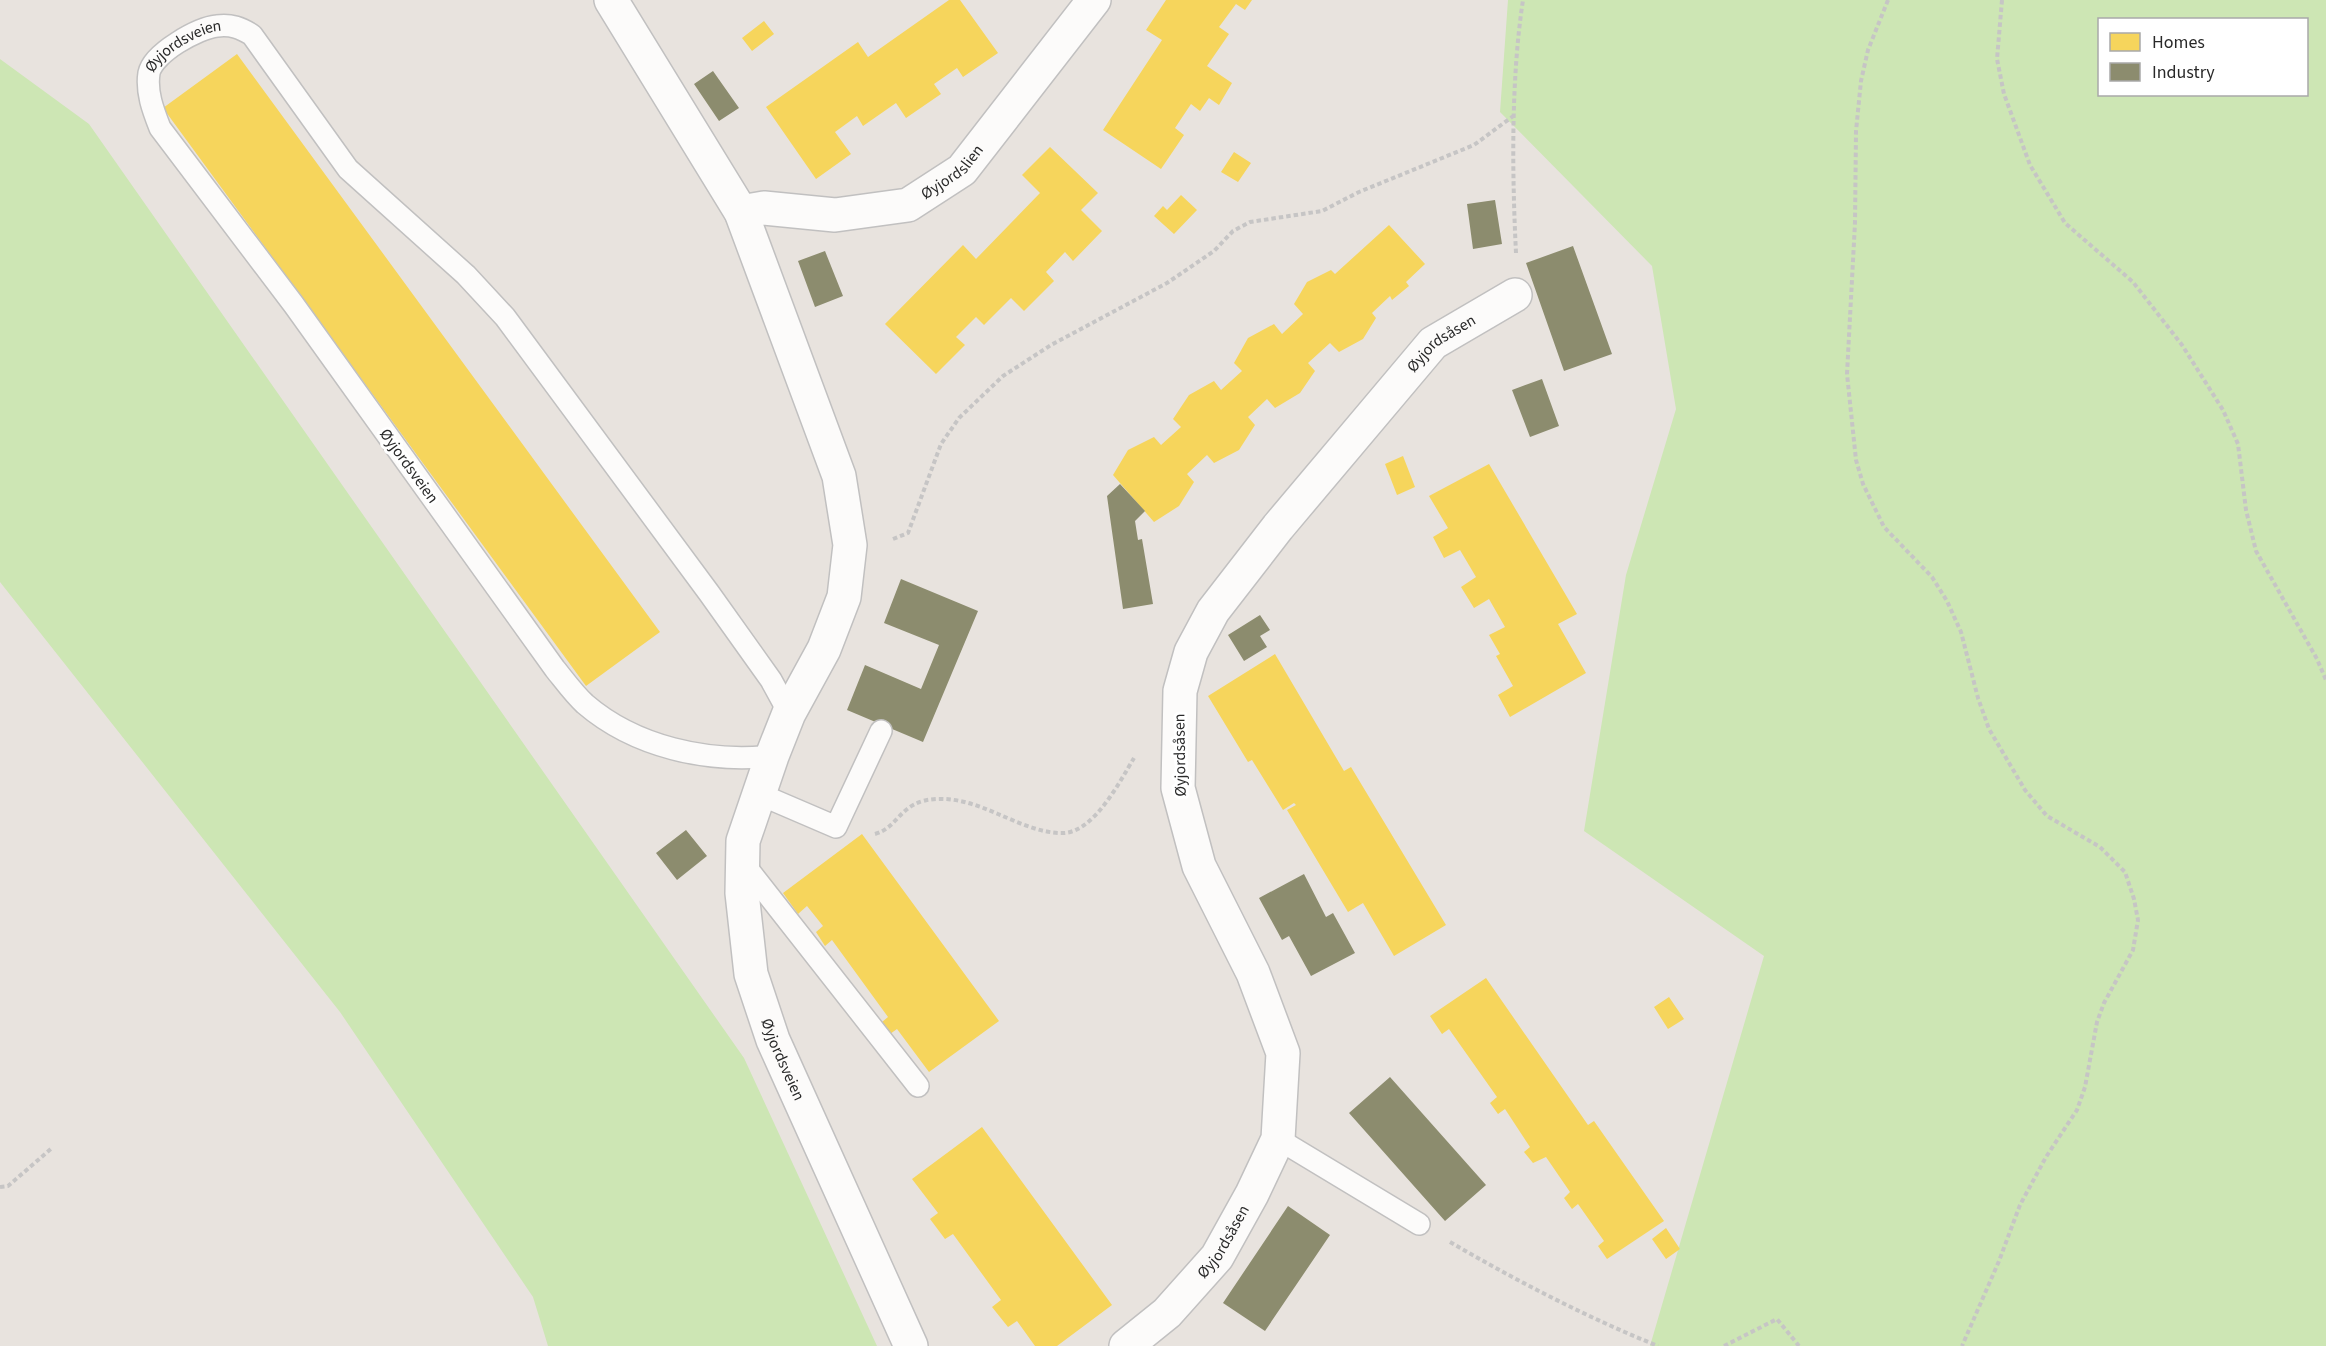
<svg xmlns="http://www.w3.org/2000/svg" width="2326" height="1346" viewBox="0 0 2326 1346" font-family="'Source Sans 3',sans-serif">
<rect width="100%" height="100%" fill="#e8e3de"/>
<path fill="#cde6b4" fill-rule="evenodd" d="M1508 0H2326V1346H1650L1764 956 1584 831 1626 575 1676 409 1652 266 1500 112ZM2100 20H2306V94H2100Z
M0 59 89 124 744 1058 877 1346H548L533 1297 340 1012 0 582Z"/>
<path fill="#f6d55c" d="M949 0H960L998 53 963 77 957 68 934 84 941 94 906 118 896 103 863 126 857 116 835 132 851 154 816 179 766 107 858 42 868 57Z
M1166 0H1252L1245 10 1236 4 1219 27 1229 34 1207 66 1232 83 1219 105 1209 98 1200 111 1191 104 1175 128 1184 135 1161 169 1103 130 1162 40 1146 30Z
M764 21 774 34 752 51 742 38Z
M237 54 660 632 586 686 163 108Z
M1050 147 1098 193 1081 210 1102 231 1073 261 1065 252 1046 272 1054 281 1024 311 1011 298 984 325 976 317 956 337 965 345 936 374 885 324 963 245 976 259 1040 193 1022 175Z
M1234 152 1251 163 1238 182 1221 172Z
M1181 195 1197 210 1174 234 1154 216 1163 206 1167 210Z
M1389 225 1425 264 1406 282 1409 286 1392 300 1390 296 1372 313 1376 318 1363 339 1339 352 1330 343 1308 363 1315 371 1300 393 1275 408 1267 399 1248 417 1255 425 1239 450 1214 463 1207 455 1187 474 1194 482 1179 506 1154 522 1113 475 1128 450 1154 437 1161 445 1181 427 1173 419 1189 395 1214 381 1221 390 1242 371 1234 363 1248 338 1274 324 1282 334 1303 314 1294 304 1307 282 1331 270 1335 274Z
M1403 456 1415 487 1397 495 1385 464Z
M1489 464 1577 614 1558 624 1586 673 1510 717 1498 695 1513 686 1496 656 1500 654 1489 635 1505 627 1489 599 1474 608 1461 587 1476 577 1460 550 1444 558 1433 537 1448 528 1429 496Z
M1275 654 1344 771 1351 767 1446 925 1394 956 1363 903 1348 912 1287 810 1296 805 1294 803 1283 810 1252 760 1248 762 1208 696Z
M862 834 999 1021 929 1072 897 1029 890 1034 882 1022 888 1017 832 940 825 946 816 932 823 926 807 906 798 914 783 893Z
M1486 978 1588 1125 1594 1121 1664 1221 1607 1259 1598 1246 1604 1241 1578 1204 1572 1209 1564 1198 1570 1192 1546 1157 1533 1163 1524 1152 1530 1147 1505 1109 1498 1114 1490 1103 1497 1097 1449 1029 1442 1034 1430 1016Z
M1669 997 1684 1019 1668 1029 1654 1007Z
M982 1127 1112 1305 1057 1346H1035L1017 1321 1008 1327 992 1307 1001 1300 953 1234 945 1239 930 1219 938 1213 912 1179Z
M1666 1228 1680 1249 1666 1259 1652 1239Z"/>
<path fill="#8c8c6e" d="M713 71 739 108 719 121 694 84Z
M1495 200 1502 244 1473 249 1467 204Z
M1573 246 1612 354 1564 371 1526 263Z
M825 251 843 296 815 307 798 261Z
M1542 379 1559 426 1530 437 1512 390Z
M1120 484 1145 511 1135 521 1138 540 1142 539 1153 604 1123 609 1107 496Z
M901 579 978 611 923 742 847 710 865 665 921 689 939 645 884 623Z
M1260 615 1270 630 1260 636 1267 647 1244 661 1228 635Z
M686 830 707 856 677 880 656 853Z
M1304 874 1326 917 1333 913 1355 953 1311 976 1289 936 1282 940 1259 898Z
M1390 1077 1486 1185 1445 1221 1349 1113Z
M1288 1206 1330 1235 1265 1331 1223 1303Z"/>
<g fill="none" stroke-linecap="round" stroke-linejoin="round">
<defs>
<g id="lane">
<path id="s1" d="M772 756C707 763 635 747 585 704 574 694 564 680 555 669L294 305 160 128C153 110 146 92 149 73 153 53 198 28 217 26 231 24 241 28 252 35L348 169 466 275 505 317 709 593 771 680 789 713"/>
<path d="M759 794 836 827 881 731"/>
<path d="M743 863 918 1086"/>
<path d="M1278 1139 1419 1224"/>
</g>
<g id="street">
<path id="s2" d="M741 212 764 208 835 215 908 205 962 170 1094 0"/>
<path id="s3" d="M1126 1346 1167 1313 1217 1257 1252 1194 1278 1139 1283 1053 1253 973 1199 866 1178 788 1180 691 1191 652 1213 611 1278 527 1433 343 1515 295"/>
</g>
<g id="secondary">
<path id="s4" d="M611 0 741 212 839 476 850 545 844 597 824 649 789 713 772 756 743 841 742 893 751 974 773 1040 911 1346"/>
</g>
</defs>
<use href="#lane" stroke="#c1c0c0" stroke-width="24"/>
<use href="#street" stroke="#c1c0c0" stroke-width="36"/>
<use href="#secondary" stroke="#c1c0c0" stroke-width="36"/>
<path stroke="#c6c5c5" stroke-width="4" stroke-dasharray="4.5 3" stroke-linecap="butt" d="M1888 0 1868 50 1861 81 1856 131 1855 223 1847 374 1856 460 1863 484 1884 527 1932 577 1947 601 1961 632 1978 698 1989 729 2025 790 2047 816 2100 847 2125 872 2134 899 2138 920 2133 950 2104 1003 2097 1022 2085 1087 2077 1110 2046 1157 2020 1205 1999 1261 1962 1346
M2002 0 1997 59 2004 94 2030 165 2065 223 2133 282 2182 345 2223 410 2238 444 2246 510 2256 551 2317 659 2326 680
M1516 253C1512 173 1511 78 1523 0
M893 539 908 533 941 444 959 418 1003 376 1051 345 1167 283 1214 251 1233 231 1250 222 1322 211 1359 192 1474 145 1516 114
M875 834C900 827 899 801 936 799 958 798 977 805 998 814 1017 822 1042 834 1064 833 1095 831 1120 781 1134 758
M0 1187 8 1186 52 1148
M1450 1242C1517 1281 1586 1317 1658 1346
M1724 1346 1777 1319 1799 1346"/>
<use href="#lane" stroke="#fcfbfa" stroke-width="21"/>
<use href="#street" stroke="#fcfbfa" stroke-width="33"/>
<use href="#secondary" stroke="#fcfbfa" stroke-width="33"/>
</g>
<g text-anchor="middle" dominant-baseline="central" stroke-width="6" stroke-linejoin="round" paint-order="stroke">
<g font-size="16" fill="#292929" stroke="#fff">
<text stroke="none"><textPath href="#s1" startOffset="1018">Øyjordsveien</textPath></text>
<text stroke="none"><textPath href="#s2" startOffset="224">Øyjordslien</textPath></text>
<text stroke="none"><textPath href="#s3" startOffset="1170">Øyjordsåsen</textPath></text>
<text transform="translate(409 466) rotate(54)">Øyjordsveien</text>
<text transform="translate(1180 755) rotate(-91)">Øyjordsåsen</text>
<text stroke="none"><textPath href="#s4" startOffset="1142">Øyjordsveien</textPath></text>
<text stroke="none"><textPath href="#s3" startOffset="144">Øyjordsåsen</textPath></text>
</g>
</g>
<rect x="2098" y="18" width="210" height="78" fill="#ffffff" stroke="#a9a9a9" stroke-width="1.5"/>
<rect x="2110" y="33" width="30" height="18" fill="#f6d55c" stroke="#a9a9a9" stroke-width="1.5"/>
<text x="2152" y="48" font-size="18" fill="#292929">Homes</text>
<rect x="2110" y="63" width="30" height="18" fill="#8c8c6e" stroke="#a9a9a9" stroke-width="1.5"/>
<text x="2152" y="78" font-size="18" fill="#292929">Industry</text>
</svg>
